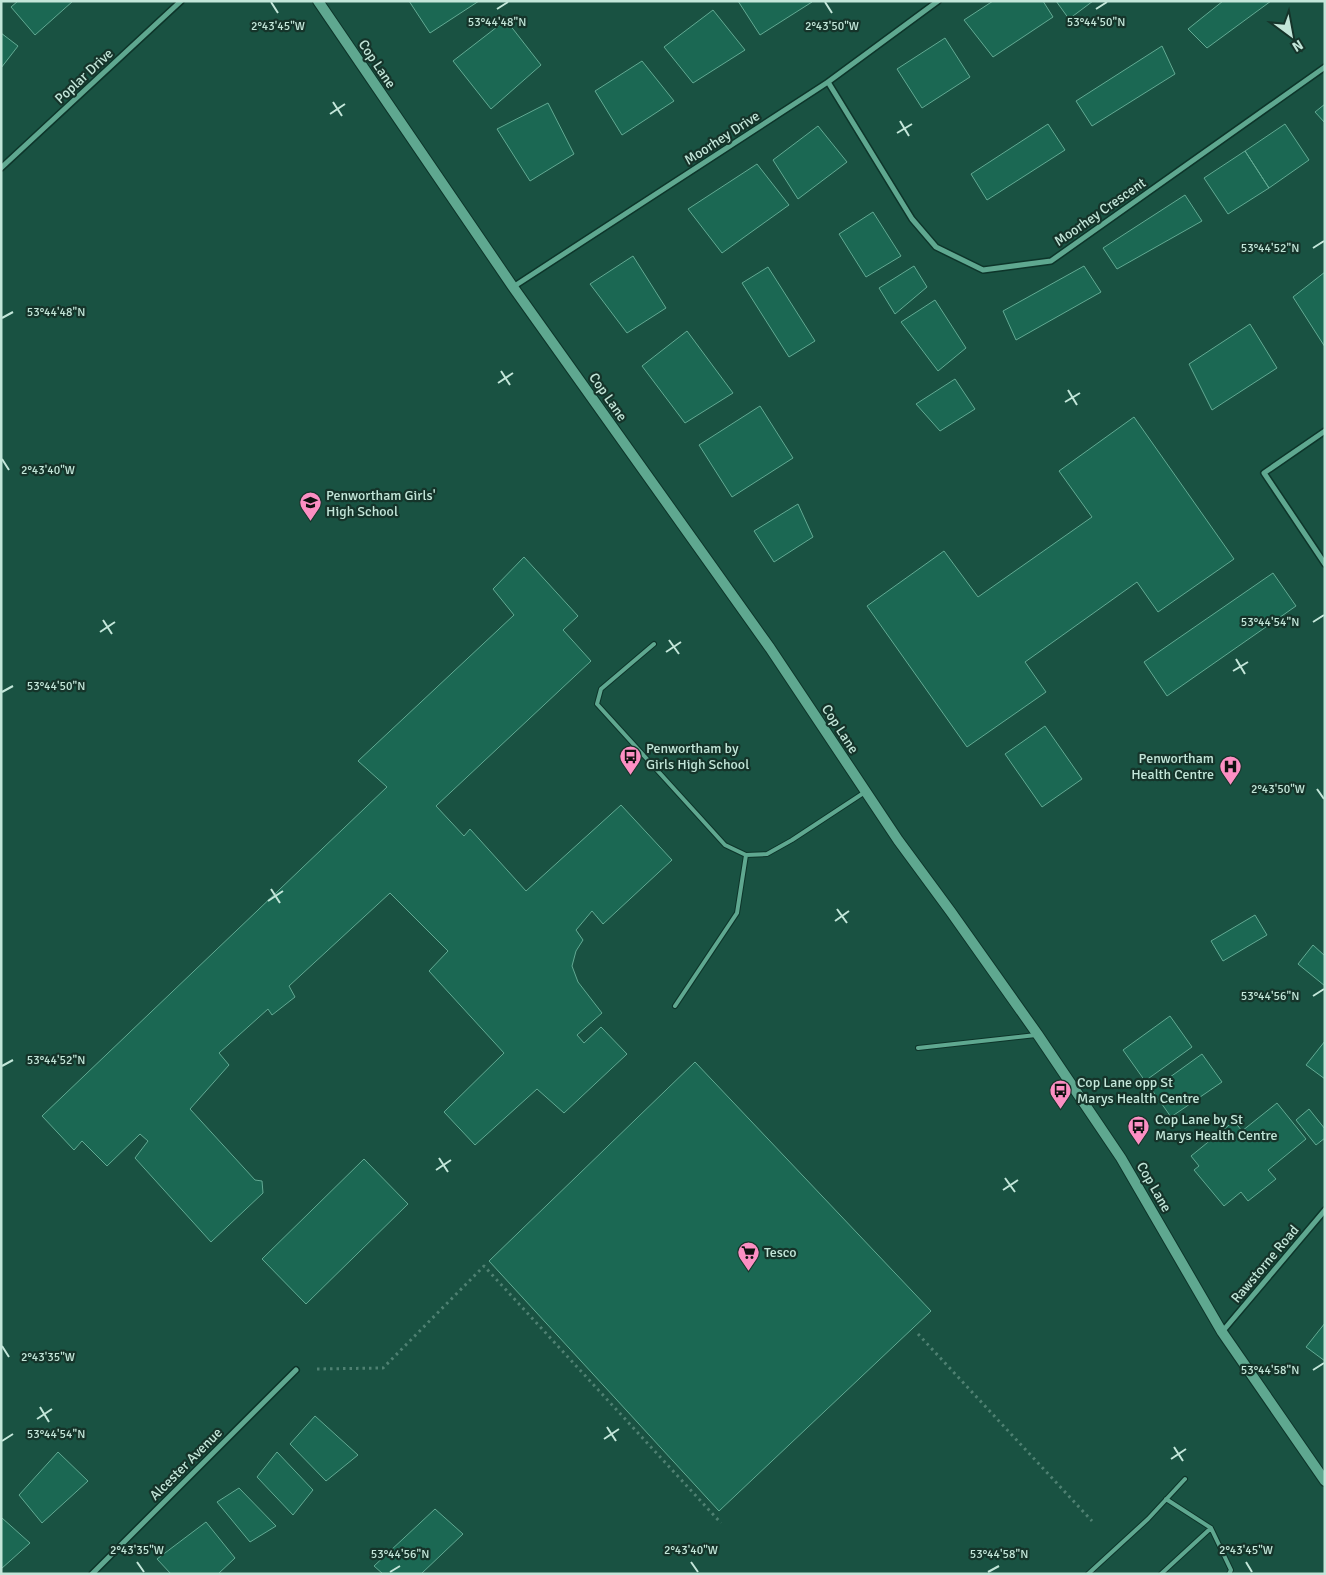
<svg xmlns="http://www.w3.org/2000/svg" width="1326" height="1575" viewBox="0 0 1326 1575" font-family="Signika,sans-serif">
<rect width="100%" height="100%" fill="#195242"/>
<path fill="#1b6853" stroke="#62aa93" d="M18 1H73L35 35 11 7Z
M409 1H479L430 33Z
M738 1H811L812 2 760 35Z
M993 1H1043L1053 17 993 57 964 20Z
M1056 1H1093L1069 19Z
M1223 1H1271L1207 48 1188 29Z
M713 10 745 50 693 83 664 47Z
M506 20 541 65 491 109 453 61Z
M1 33 18 46 1 68Z
M945 38 970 77 922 108 897 69Z
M1162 46 1175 74 1092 126 1076 101Z
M642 61 674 101 622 135 595 91Z
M548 103 574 154 530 181 497 129Z
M1325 104V123L1315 112Z
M1048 124 1065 150 987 200 971 174Z
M1285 124 1309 160 1269 188 1245 151Z
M818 126 847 162 798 199 773 160Z
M1245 151 1269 188 1228 214 1204 178Z
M757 164 789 205 722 253 688 209Z
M1185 195 1202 221 1117 269 1103 248Z
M873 212 901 256 866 277 839 234Z
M633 256 666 308 627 333 590 284Z
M914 266 927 287 895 314 879 288Z
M1084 266 1101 292 1016 340 1003 311Z
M768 267 815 341 789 357 742 283Z
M1325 272V347L1293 297Z
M935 300 966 348 938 371 901 322Z
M1250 324 1277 368 1212 410 1189 364Z
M687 331 733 393 685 423 642 366Z
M955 379 975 409 940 431 916 404Z
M760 406 793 458 732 497 699 445Z
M1134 417 1234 559 1158 612 1137 582 1025 662 1046 692 967 747 867 606 944 551 978 597 1092 517 1059 471Z
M798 504 813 537 774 562 754 531Z
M524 557 578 616 563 630 591 661 436 806 464 836 470 829 526 891 621 805 672 860 603 924 592 911 576 930 583 940 576 951 572 966 578 982 602 1013 577 1035 584 1043 601 1027 627 1054 564 1113 537 1089 475 1145 444 1112 504 1053 429 971 448 951 390 893 289 986 295 997 272 1015 268 1009 219 1053 229 1065 190 1109 255 1180 262 1181 263 1193 211 1242 135 1158 148 1141 140 1134 107 1166 82 1141 74 1150 42 1116 387 787 358 761 514 615 493 589Z
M1273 573 1296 606 1167 696 1144 662Z
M1045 726 1082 779 1042 807 1005 754Z
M1255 915 1267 935 1223 961 1211 941Z
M1313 945 1325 956V986L1298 964Z
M1170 1016 1192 1047 1145 1081 1123 1050Z
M1325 1041V1079L1306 1065Z
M1202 1054 1222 1082 1171 1117 1152 1090Z
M695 1062 931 1311 719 1511 489 1261Z
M1277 1103 1306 1139 1268 1170 1276 1179 1248 1201 1241 1192 1224 1206 1194 1170 1199 1166 1191 1156 1234 1121 1242 1131Z
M1309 1109 1325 1129V1138L1316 1145 1296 1120Z
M364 1159 408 1204 306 1304 262 1259Z
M1325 1323V1361L1306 1347Z
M315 1416 358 1455 326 1481 290 1444Z
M58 1452 88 1481 42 1523 19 1495Z
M277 1452 313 1490 293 1515 257 1477Z
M239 1488 276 1526 250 1542 217 1502Z
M435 1509 463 1534 421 1574H383L374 1566Z
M2 1518 30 1543 1 1569V1519Z
M206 1522 235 1558 218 1574H171L157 1559Z"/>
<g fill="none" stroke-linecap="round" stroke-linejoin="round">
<defs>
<path id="lane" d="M654 644 601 689 597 704 725 845 746 855 767 854 792 840 865 792
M675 1006 737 913 746 855
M918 1048 1036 1035
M1166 1499 1211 1528 1231 1570 1229 1574
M1088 1574 1148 1519 1185 1479
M1161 1574 1211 1528"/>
<path id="street" d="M828 82 912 219 936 247 983 270 1051 261 1325 67
M1 168 181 1
M513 287 828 82 938 1
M1325 431 1264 473 1325 564
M1222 1332 1325 1210
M92 1574 296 1370"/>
<path id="secondary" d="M318 1 513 287 770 648 898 840 951 912 1038 1035 1121 1158 1222 1332 1325 1481"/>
</defs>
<use href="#lane" stroke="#0d352a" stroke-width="6"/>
<use href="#street" stroke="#0d352a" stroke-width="8"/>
<use href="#secondary" stroke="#0d352a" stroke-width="12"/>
<path stroke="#4f8172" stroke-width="3" stroke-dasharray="2.5 4" stroke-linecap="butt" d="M918 1334 1092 1521
M317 1369 383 1368 484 1266 721 1523"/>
<use href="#lane" stroke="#5fa890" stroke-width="4"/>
<use href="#street" stroke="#5fa890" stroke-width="5"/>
<use href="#secondary" stroke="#5fa890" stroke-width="10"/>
</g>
<path fill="none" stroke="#c3e6d9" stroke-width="2" d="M271 2 278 13M825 2 832 13M497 9 508 2M1096 9 1107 2M333 102 342 116M330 114 345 104M900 121 909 136M897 133 912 124M1313 248 1324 241M2 318 13 312M501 371 510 385M498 383 513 373M1068 390 1077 405M1065 402 1080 393M2 459 9 470M103 620 112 634M1313 622 1324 615M100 632 115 622M669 640 679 654M666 652 681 642M1236 659 1245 674M1233 671 1248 662M2 692 13 686M1317 789 1324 799M271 889 280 903M268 901 283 891M837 909 847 923M835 921 849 911M1313 996 1324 989M2 1066 13 1060M439 1158 448 1172M436 1170 451 1160M1005 1178 1015 1192M1003 1190 1018 1180M2 1346 9 1357M1313 1370 1324 1363M40 1407 49 1422M37 1419 52 1409M607 1427 616 1441M604 1439 619 1429M2 1441 13 1434M1174 1447 1183 1461M1171 1459 1186 1449M137 1562 144 1572M691 1562 698 1572M1246 1562 1252 1572M390 1572 400 1566M988 1572 999 1566"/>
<defs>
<symbol id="school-pin" viewBox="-11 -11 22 30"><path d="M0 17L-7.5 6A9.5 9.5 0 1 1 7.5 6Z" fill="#fc8fc3" stroke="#15342a"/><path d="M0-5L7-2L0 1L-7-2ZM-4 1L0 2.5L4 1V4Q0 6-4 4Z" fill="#111"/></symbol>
<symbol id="bus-pin" viewBox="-11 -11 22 30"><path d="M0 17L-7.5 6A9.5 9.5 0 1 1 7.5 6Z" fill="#fc8fc3" stroke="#15342a"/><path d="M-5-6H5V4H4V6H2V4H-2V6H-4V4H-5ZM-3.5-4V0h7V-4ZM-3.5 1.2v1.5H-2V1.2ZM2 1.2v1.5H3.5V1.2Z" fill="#111"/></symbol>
<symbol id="hospital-pin" viewBox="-11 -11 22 30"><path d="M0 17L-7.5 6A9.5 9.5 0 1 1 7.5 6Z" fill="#fc8fc3" stroke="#15342a"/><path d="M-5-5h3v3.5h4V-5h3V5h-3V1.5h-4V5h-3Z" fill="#111"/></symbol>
<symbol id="supermarket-pin" viewBox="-11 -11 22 30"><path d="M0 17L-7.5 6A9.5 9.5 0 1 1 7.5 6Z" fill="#fc8fc3" stroke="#15342a"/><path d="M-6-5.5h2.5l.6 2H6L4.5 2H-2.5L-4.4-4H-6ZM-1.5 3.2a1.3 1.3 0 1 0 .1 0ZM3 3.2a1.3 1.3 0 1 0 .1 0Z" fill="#111"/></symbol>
</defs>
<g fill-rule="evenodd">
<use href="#school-pin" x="298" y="490" width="25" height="34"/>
<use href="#bus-pin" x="618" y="744" width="25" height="34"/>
<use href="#hospital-pin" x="1218" y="754" width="25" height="34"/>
<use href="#bus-pin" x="1048" y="1078" width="25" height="34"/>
<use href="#bus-pin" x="1126" y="1114" width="25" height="34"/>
<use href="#supermarket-pin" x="736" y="1240" width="25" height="34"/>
</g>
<g text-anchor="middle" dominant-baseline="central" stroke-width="4.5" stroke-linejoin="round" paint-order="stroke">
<g font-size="14" fill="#c3e6d9" stroke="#15342a">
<text transform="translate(377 64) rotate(56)">Cop Lane</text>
<text transform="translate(84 76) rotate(-43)">Poplar Drive</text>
<text transform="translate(722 138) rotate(-33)">Moorhey Drive</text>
<text transform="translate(1100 212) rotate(-35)">Moorhey Crescent</text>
<text transform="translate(608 397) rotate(55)">Cop Lane</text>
<text transform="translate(840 729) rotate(57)">Cop Lane</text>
<text transform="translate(1154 1187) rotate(60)">Cop Lane</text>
<text transform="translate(1265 1264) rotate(-50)">Rawstorne Road</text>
<text transform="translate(186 1464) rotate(-45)">Alcester Avenue</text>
</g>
<g font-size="14" fill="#c3e6d9" stroke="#15342a" text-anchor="start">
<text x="326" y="495">Penwortham Girls'<tspan x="326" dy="16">High School</tspan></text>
<text x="646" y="748">Penwortham by<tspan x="646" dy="16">Girls High School</tspan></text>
<text x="1214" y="758" text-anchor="end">Penwortham<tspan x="1214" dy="16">Health Centre</tspan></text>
<text x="1077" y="1082">Cop Lane opp St<tspan x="1077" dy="16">Marys Health Centre</tspan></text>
<text x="1155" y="1119">Cop Lane by St<tspan x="1155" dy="16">Marys Health Centre</tspan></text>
<text x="764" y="1252">Tesco</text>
</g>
</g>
<g font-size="12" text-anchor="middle" fill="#c3e6d9" stroke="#15342a" stroke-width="4.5" stroke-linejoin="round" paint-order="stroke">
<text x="1096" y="26">53°44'50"N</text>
<text x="497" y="26">53°44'48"N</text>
<text x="278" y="30">2°43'45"W</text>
<text x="832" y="30">2°43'50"W</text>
<text x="1270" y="252">53°44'52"N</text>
<text x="56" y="316">53°44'48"N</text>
<text x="48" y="474">2°43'40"W</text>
<text x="1270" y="626">53°44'54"N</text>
<text x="56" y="690">53°44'50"N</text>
<text x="1278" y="793">2°43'50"W</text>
<text x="1270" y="1000">53°44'56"N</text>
<text x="56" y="1064">53°44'52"N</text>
<text x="48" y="1361">2°43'35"W</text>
<text x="1270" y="1374">53°44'58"N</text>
<text x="56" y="1438">53°44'54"N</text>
<text x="137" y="1554">2°43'35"W</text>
<text x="691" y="1554">2°43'40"W</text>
<text x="1246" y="1554">2°43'45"W</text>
<text x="400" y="1558">53°44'56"N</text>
<text x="999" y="1558">53°44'58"N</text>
</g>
<rect width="1326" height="1575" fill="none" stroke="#c3e6d9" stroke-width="5"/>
<g transform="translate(1291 35) rotate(148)" stroke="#15342a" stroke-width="4" paint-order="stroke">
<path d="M0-4L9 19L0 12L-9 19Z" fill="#c3e6d9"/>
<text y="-8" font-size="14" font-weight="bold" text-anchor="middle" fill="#c3e6d9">N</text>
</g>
</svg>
